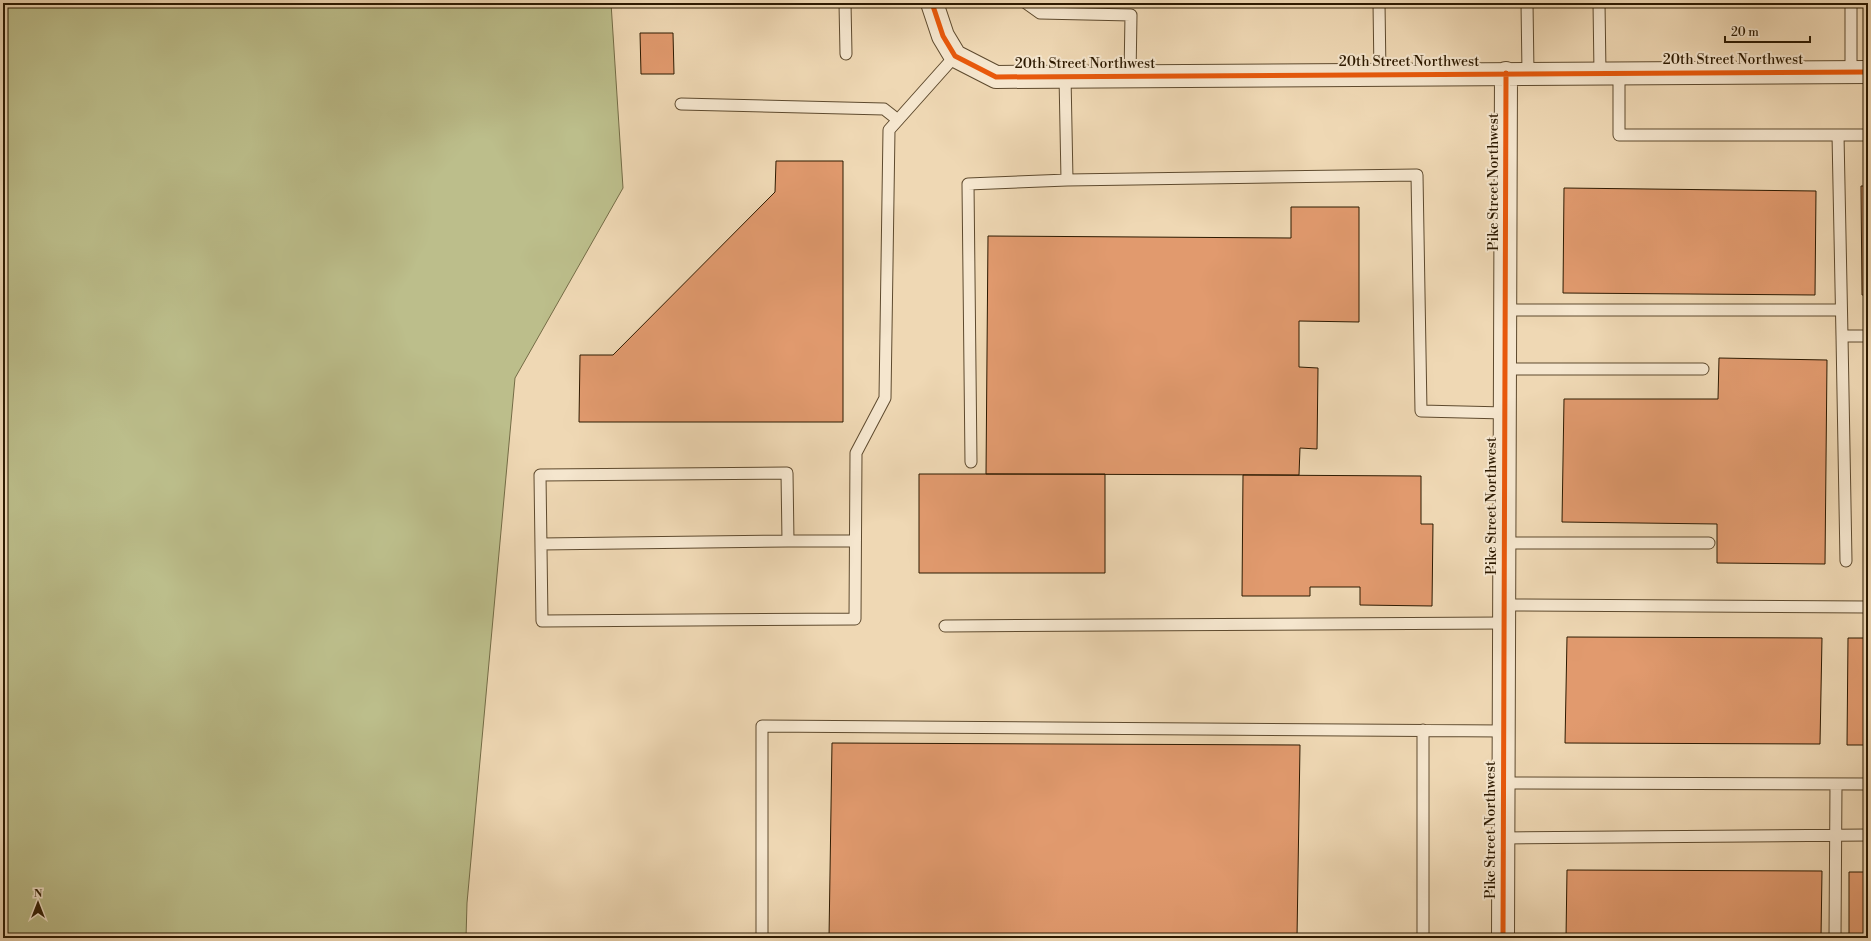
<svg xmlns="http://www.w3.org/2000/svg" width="1871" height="941" viewBox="0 0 1871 941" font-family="'Libre Bodoni',serif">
<rect width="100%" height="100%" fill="#efd8b4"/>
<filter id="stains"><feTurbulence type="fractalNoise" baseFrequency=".005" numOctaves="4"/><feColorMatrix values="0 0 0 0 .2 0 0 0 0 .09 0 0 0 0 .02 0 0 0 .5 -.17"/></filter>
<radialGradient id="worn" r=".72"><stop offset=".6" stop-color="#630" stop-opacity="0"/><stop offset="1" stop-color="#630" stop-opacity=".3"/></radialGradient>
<path fill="#bcbe8b" stroke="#746c46" d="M3 3H611L623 188 515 378 467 903 466 938H3Z"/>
<path fill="#e19a6e" stroke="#2d1a01" d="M1638 3H1753V6H1638Z
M1753 3H1801V6H1753Z
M640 33H673L674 74H641Z
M776 161H843V422H579L580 355H613L775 192Z
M1861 186H1868V295H1862Z
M1564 188 1816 191 1815 295 1563 293Z
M1291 207H1359V322L1299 321V367L1318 368 1317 449 1300 448 1299 475 986 474 988 236 1291 238Z
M1719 358 1827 360 1825 564 1717 563V524L1562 522 1564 399H1718Z
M919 474H1105V573H919Z
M1243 475 1421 476V524H1433L1432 606 1360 605V587H1310V596H1242Z
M1567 637 1822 638 1820 744 1565 743Z
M1848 638H1868V745H1847Z
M832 743 1300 745 1297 938H829Z
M1567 870 1822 871 1821 938H1566Z
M1849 872H1868V938H1849Z"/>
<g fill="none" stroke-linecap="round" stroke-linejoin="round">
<defs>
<path id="lane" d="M845 3 846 54
M1026 3 1040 13 1131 15 1130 76
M1379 3 1380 74
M1527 3 1528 73
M1599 3 1600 73
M1851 3V72
M1619 73V135H1868
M1065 76 1067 180 1417 175 1421 411 1505 413
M681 104 884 109 898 120
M1838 135 1842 336H1868
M1505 310H1841
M1842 336 1846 561
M1505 369H1703
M971 462 968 184 1067 180
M855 541H788L787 473 540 475 542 621 855 619 856 453 885 398 889 130 955 56
M1504 543H1709
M541 544 788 541
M1504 605 1868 607
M945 626 1504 623
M1423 730V938
M1503 783 1868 784
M1503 838 1868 835
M762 938V726L1503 731
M1835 938 1836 784"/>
<path id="street" d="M932 3 943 36 955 56 996 77 1868 72
M1503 938 1506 73"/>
</defs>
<use href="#lane" stroke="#5e4a2e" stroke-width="13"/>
<use href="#street" stroke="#5e4a2e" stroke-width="24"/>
<use href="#lane" stroke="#f5e6ce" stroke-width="11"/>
<use href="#street" stroke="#f5e6ce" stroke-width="22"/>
<defs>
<path id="cycleway" d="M932 3 943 36 955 56 996 77 1868 72
M1503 938 1506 73"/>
</defs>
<use href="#cycleway" stroke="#f5e6ce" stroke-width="8"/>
<use href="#cycleway" stroke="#e8590c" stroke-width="5"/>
</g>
<g text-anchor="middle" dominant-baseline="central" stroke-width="4" stroke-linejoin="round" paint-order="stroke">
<g font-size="14" fill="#2d1a01" stroke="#f5e6ce">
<text x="1733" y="60">20th Street Northwest</text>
<text x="1409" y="62">20th Street Northwest</text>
<text x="1085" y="64">20th Street Northwest</text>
<text transform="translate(1494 182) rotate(-90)">Pike Street Northwest</text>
<text transform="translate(1492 506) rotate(-90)">Pike Street Northwest</text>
<text transform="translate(1491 830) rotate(-90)">Pike Street Northwest</text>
</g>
</g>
<rect width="1871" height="941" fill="none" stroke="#efd8b4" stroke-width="16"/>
<rect x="4" y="4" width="1863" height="933" fill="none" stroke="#2d1a01" stroke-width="2"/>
<rect x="8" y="8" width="1855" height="925" fill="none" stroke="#2d1a01"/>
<g transform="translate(38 903)" stroke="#f5e6ce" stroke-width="3" paint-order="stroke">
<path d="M0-3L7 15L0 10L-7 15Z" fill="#2d1a01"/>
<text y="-6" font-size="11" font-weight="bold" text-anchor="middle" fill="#2d1a01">N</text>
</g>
<path d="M1725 36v6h85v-6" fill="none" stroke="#2d1a01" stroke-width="2"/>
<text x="1731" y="36" font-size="12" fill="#2d1a01" stroke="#f5e6ce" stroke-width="3" paint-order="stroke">20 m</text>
<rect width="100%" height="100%" filter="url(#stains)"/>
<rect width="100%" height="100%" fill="url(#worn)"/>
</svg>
